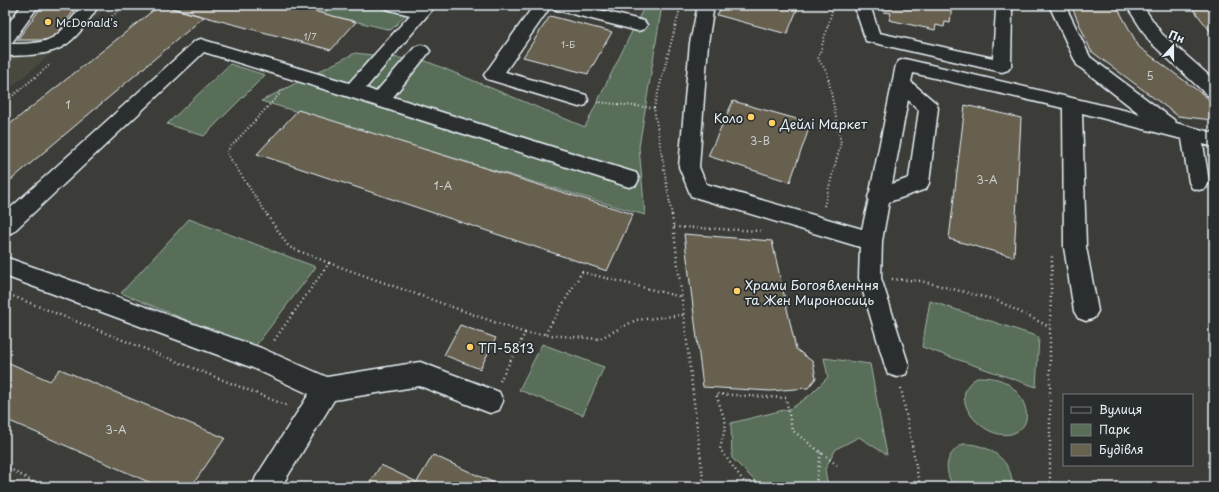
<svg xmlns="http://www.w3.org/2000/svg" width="1219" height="492" viewBox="0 0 1219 492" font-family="'Playpen Sans',sans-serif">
<rect width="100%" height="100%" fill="#3c3d38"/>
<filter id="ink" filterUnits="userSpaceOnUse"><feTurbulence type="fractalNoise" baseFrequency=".025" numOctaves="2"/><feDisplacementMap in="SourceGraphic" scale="8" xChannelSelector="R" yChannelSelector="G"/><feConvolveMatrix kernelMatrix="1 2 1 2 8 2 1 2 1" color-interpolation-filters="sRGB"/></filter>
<g filter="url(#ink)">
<path fill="#49483f" d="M5 5H110L5 92Z"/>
<path fill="#596e59" stroke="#a0b0a8" d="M288 5H415L391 30Z
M645 5H662L639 147 645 215 261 101 355 53 426 61 585 127Z
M230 64 265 75 204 136 167 124Z
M189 219 316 267 254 348 121 293Z
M930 301 1039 337 1036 387 922 347Z
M542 344 604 367 583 415 519 390Z
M824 358 870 364 887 455 859 437 836 449 825 469 828 487H787L757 483 732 458 731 423 792 408 810 395 828 377Z
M979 377C990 377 999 378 1008 384 1022 393 1037 421 1016 432 988 447 940 395 979 377Z
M963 444C987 443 1014 460 1012 487H954C943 470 945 454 963 444Z"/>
<path fill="#676150" stroke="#e8f1f8" d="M43 5H78L53 40H17Z
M160 5 204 17 5 185V128Z
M160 5H290L356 22 331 50Z
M723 5H799L787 34 717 15Z
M880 5H952L950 23 945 22 944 27 936 25 935 30 889 20 891 13 883 12 884 7H880Z
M1071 5H1116L1139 47 1209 99 1212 120 1178 116 1091 51Z
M1190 5H1214V36Z
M550 16 612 32 588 74 523 57Z
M733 101 811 123 790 182 708 156Z
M965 105 1021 118 1014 257 949 239Z
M298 110 578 197 633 214 607 271 257 154Z
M684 234 772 241 796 349 813 362 816 378 808 388 770 391 703 387Z
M460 325 496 338 480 369 444 355Z
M5 361 50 381 60 369 225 438 191 487H160L5 419Z
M433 455 503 487H367L381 465 417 482Z"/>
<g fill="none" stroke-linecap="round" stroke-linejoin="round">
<defs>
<path id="minor" d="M22 5H39L11 44C54 44 57 39 82 5H99C69 51 60 55 5 56V28Z
M384 5H411L417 7 419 5H436L366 88 376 92 415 47 421 45 427 47 430 51 427 55 393 97 636 173 639 179 636 185 629 187 346 96 204 52 13 232 5 235V213L195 41 201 39 207 41 349 83 410 15 386 9Z
M534 5H580L644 21 647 25 644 29 638 31 553 9 551 6 505 72 586 95 588 100 586 105 579 107 487 79 484 75Z
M698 5H714L708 43 699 167 706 184 862 229 869 199 868 197 870 192 896 65 899 61 905 59 1140 114 1077 65 1049 5H1065L1090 57 1174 120 1176 123 1214 133V147L1203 144 1209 182 1206 188 1199 190 1192 188 1189 182 1182 139 1082 113 1086 247 1098 311 1094 318 1086 321 1078 318 1074 311 1064 247 1063 108 913 73 911 82 936 103 938 108 929 183 926 189 889 202 882 241 881 278 909 366 906 374 897 377 888 374 885 366 859 278 860 247 691 196 679 167 690 43ZM908 100 919 110 909 178 892 184Z
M854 5H870L879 33 993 58 996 10 994 5H1010L1012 10 1011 66 1008 70 1002 72 866 41Z
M1126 5H1142L1162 34 1214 80V96L1207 95 1150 42Z
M5 257 261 348 327 377 420 362 499 392 503 401 499 410 490 413 420 386 334 400 281 487H252L256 477 309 394 253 368 5 276Z"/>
</defs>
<use href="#minor" stroke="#e8f1f8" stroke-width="3"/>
<path stroke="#e8f1f8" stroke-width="2" stroke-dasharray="1 2.5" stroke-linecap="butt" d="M101 25 126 5
M5 102 51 64
M597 102 654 108 672 216
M654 108 681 5
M824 206 841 143 827 72 818 59 834 5
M268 216 226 152 284 89"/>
<path stroke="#e8f1f8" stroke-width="2.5" stroke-dasharray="1 3.5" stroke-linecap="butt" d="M267 215 289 247 329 263 273 342
M672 215 704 487
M674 227 763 231
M329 263 525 333
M892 279 921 281 996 300 1050 327
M5 293 288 406
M545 334 582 272 681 297
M500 381 525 333 599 339 636 320 683 315
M901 388 920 487
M5 466 42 487
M765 487 745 483 720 449 726 424 716 394 786 398 792 430 837 465
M806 487 816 483 821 452
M1050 487V327L1052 256"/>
<use href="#minor" fill="#2a2d2e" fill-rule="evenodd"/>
</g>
</g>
<g fill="#ffd166" stroke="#2a2d2e" stroke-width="1.5">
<circle cx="48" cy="22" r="4"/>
<circle cx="751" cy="117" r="4"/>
<circle cx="772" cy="123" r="4"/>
<circle cx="737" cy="291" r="4"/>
<circle cx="470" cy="347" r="4"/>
</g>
<g text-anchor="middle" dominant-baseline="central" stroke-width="3.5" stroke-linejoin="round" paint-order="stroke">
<g font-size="9" fill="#c8cdce">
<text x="310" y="36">1/7</text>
<text x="568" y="44">1-Б</text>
</g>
<g font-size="11" fill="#e8f1f8" stroke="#2a2d2e" text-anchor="start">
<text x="56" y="22">McDonald's</text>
</g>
<g font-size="11" fill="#c8cdce">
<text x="1150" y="75">5</text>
<text x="68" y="104">1</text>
<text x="760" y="140">3-В</text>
<text x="987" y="179">3-А</text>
<text x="443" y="185">1-А</text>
<text x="116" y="429">3-А</text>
</g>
<g font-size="13" fill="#e8f1f8" stroke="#2a2d2e" text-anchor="start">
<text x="743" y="117" text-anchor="end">Коло</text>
<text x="780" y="123">Дейлі Маркет</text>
<text x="745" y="284">Храми Богоявленння<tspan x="745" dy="15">та Жен Мироносиць</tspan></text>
<text x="478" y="347">ТП-5813</text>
</g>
</g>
<rect width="1219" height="492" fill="none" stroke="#2a2d2e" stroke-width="20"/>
<rect x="10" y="10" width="1199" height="472" fill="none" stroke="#e8f1f8" stroke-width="1.5" filter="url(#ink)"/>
<rect x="1063" y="394" width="130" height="72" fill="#2a2d2e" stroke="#767b7f"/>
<rect x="1071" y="407" width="20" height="6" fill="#2a2d2e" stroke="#767b7f"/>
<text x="1099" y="414" font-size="12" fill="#e8f1f8">Вулиця</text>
<rect x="1071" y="424" width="20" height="12" fill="#596e59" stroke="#767b7f"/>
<text x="1099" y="434" font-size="12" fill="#e8f1f8">Парк</text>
<rect x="1071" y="444" width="20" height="12" fill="#676150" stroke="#767b7f"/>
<text x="1099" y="454" font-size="12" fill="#e8f1f8">Будівля</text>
<g transform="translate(1173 46) rotate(21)" stroke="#2a2d2e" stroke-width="3" paint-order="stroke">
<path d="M0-3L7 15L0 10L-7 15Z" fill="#e8f1f8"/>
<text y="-6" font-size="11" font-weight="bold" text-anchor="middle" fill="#e8f1f8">Пн</text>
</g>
</svg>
